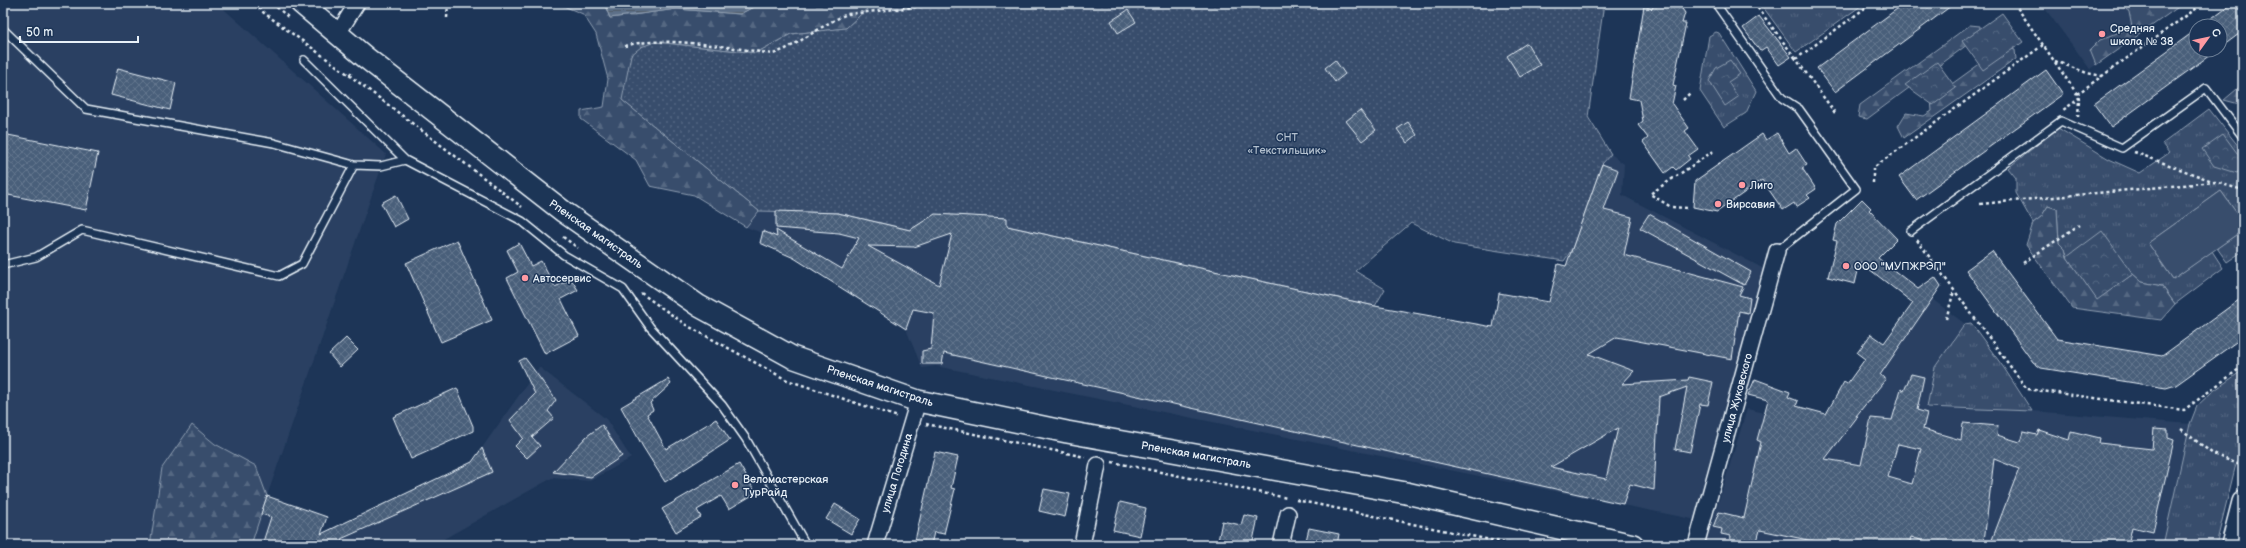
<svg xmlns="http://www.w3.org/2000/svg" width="2246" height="548" viewBox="0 0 2246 548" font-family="'Balsamiq Sans',sans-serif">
<defs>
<pattern id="grass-tufts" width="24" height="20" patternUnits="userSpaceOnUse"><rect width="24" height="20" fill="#374d6c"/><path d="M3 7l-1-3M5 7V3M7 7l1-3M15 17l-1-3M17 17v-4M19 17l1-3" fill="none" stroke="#546782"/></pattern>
<pattern id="forest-firs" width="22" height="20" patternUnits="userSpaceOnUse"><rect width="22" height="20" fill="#374d6c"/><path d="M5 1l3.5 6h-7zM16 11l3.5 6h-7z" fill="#546782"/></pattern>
<pattern id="park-crowns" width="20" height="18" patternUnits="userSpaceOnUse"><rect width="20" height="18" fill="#374d6c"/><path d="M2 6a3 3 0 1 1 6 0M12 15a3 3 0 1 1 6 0" fill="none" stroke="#546782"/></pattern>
<pattern id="garden-dots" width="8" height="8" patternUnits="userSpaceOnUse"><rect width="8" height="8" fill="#374d6c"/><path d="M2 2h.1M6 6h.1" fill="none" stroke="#546782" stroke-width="1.8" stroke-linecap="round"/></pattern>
<pattern id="water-rules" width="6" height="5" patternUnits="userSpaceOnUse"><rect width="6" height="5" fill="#5d7089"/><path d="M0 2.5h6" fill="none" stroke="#505a66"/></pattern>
<pattern id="building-cross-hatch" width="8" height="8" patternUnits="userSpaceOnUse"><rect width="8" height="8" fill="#495e7a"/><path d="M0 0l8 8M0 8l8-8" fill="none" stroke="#63768e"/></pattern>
</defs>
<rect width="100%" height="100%" fill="#1d3557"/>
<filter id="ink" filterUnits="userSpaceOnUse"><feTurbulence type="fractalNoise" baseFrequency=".025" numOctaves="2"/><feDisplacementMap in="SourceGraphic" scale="8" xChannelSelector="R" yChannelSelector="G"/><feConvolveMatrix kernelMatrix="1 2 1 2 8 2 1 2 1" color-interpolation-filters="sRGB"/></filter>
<g filter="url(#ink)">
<path fill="#2a4162" d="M3 3H217L386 154 267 496 327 517 321 533 472 462 539 367 606 419 631 458 590 481 552 478 433 545H3Z
M2041 3H2184L2090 69Z
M1611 154 1624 164 1622 195 1768 271 1697 520 936 366 922 368 906 329 912 311 814 253 746 227 759 211 1007 218 1375 306 1528 333 1579 265 1564 261 1572 249 1602 164Z
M1932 299 1965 324 1935 367 1928 407 2032 411 2190 424 2163 545H1735L1707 539 1747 409 1823 426 1880 375Z"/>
<path fill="url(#grass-tufts)" stroke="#909fb2" d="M1760 3H1865L1796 52Z
M1716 32 1719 33 1756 91 1746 113 1724 127 1700 91 1709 36Z
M2209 109 2243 152V222L2221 191 2148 243 2173 279 2212 251 2223 268 2175 304 2162 286 2142 282 2133 274 2067 257 2065 249 2059 243 2057 209 2048 206 2041 217 2033 223 2016 193V178L2008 168 2058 128 2109 159 2140 173 2169 153 2162 144Z
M2243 230V251L2227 262 2217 248Z
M1971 323 2004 368 2032 411 1927 407 1935 367 1965 324Z
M2243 370V449L2235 468 2216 545H2163L2190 424 2197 406 2212 392Z"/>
<path fill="url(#forest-firs)" stroke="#909fb2" d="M556 3H604L610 18 677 9 740 14 761 3H918L868 8 846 28 791 34 756 53 655 42 622 100 759 211 746 227 694 195 650 186 636 160 581 119V111L604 107 608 79 596 34 583 14Z
M2124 3H2184L2096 65 2090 50 2100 40 2132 27 2129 12Z
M1970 25 1980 26 1979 36 1867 119 1858 117 1860 105Z
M2003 47 2015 50 2016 59 1904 138 1898 126 1906 113 1924 116 1932 111 1931 99Z
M2243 84V105L2224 100Z
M2048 206 2057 209 2059 243 2065 249 2067 257 2097 299 2133 274 2142 282 2162 286 2175 304 2161 320 2072 308 2026 245 2033 223 2041 217Z
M192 425 215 444 256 466 267 496 251 545H150L162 468Z"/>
<path fill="url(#park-crowns)" stroke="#909fb2" d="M2002 13 2023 42 1983 70 1962 41Z
M1730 60 1740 74 1728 82 1738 97 1725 106 1709 81 1716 68Z
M1937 62 1956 88 1933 105 1905 85Z
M2223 134 2243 161V167L2237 173 2214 166 2202 149Z
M2102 231 2133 274 2097 300 2067 257Z"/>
<path fill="url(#garden-dots)" stroke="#909fb2" d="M918 3H1604L1588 117 1611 154 1602 164 1572 249 1564 261 1454 244 1411 223 1355 271 1385 289 1375 306 1007 226 1006 218 935 215 910 230 838 213 759 211 622 100 631 55 641 47 655 42 756 53 791 34 846 28 868 8Z"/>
<path fill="#374d6c" stroke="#909fb2" d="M2221 191 2243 222V230L2173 279 2148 243Z"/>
<path fill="url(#water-rules)" stroke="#95a4b5" d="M604 3H761L740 14 677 9 610 18Z"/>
<path fill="url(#building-cross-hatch)" stroke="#e8f1f8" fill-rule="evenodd" d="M1655 3H1678L1685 13 1682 23H1686L1673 85 1676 86 1672 104 1689 128 1685 131 1698 149 1688 156 1690 159 1676 170 1673 167 1665 173 1643 142 1648 138 1638 125 1643 121 1639 100 1629 98 1644 6 1652 9Z
M1905 3H1955L1835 92 1817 68Z
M2232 3H2243V31L2220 48V26H2201Z
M1128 10 1136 22 1118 33 1111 21Z
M1759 16 1791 57 1779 65 1766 47 1760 51 1743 28Z
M2196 30V50H2217L2111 127 2094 104Z
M1527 43 1540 65 1520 77 1507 56Z
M1335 60 1345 74 1335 82 1325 68Z
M118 68 176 83 170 110 111 95Z
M2046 70 2063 94 1916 200 1899 177Z
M1360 110 1376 130 1362 141 1346 121Z
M1408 122 1417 135 1407 143 1397 129Z
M1777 133 1789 153 1796 148 1807 165 1802 168 1816 189 1807 195 1810 198 1796 207 1794 203 1783 210 1762 180 1717 212 1693 207 1695 181 1762 134 1766 140Z
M3 134 98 153 86 210 3 194Z
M1602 164 1618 170 1604 210 1632 217 1624 255 1743 287 1739 295 1750 298 1748 313 1739 311 1732 359 1617 337 1589 354 1634 371 1622 384 1688 380 1689 377 1713 382 1708 405 1700 404 1690 452 1675 449 1687 387 1659 397 1654 490 1630 484 1623 504 944 353 942 364H922V351L931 349 934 313 913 309 906 329 794 258 760 243 763 231 777 237 776 230 842 269 859 238 839 233 776 228V211L838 213 910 230 935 214 1007 218V226L1375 306 1493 327 1499 293 1549 302 1558 264 1566 266ZM952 234 939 285 868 246 914 247ZM1618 428 1606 479 1551 467Z
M396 195 408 219 394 227 381 203Z
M1862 199 1871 208 1869 210 1897 239 1878 258 1918 289 1935 277 1941 286 1880 375 1886 379 1856 416H1858L1825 459 1861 465 1871 418 1892 420 1901 389 1904 391 1911 374 1924 377 1917 410 1927 413 1923 429 1961 440 1963 423 1998 426 1997 435 2020 442 2023 432 2037 435 2039 430 2069 440 2071 431 2100 438 2099 443 2152 449 2154 429 2168 430V438L2174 440 2153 532 2132 527 2128 545H1990L2019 469 1994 459 1984 541 1979 539 1977 545H1936L1911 537 1909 545H1832L1760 530 1756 545H1730L1731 536 1721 534 1722 529 1713 527 1719 512 1744 518 1761 442 1757 440 1768 400 1748 395 1755 379 1790 392 1788 397 1798 401 1796 406 1826 414 1844 382 1847 384 1865 359 1857 353 1871 334 1884 343 1913 303 1860 262 1855 284 1828 277 1837 241 1833 240 1837 224ZM1898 444 1921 449 1912 484 1888 477Z
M1649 214 1751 272 1744 285 1640 228Z
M457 240 492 320 441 342 406 263Z
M519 243 531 266 541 261 555 287 571 279 578 290 561 299 579 336 545 354 507 278 518 272 507 250Z
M1992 251 2057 339 2162 356 2243 297V337L2176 385 2166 388 2041 368 2033 362 1966 270Z
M346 338 358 350 340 367 329 354Z
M525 358 556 400 548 411 554 418 532 437 540 446 527 458 515 446 523 438 510 420 535 394 519 361Z
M668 379 671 384 650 403 653 410 647 414 666 449 716 419 730 440 665 482 643 447 621 407Z
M457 388 473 426V431L411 459 393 417Z
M602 425 622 456 591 477 553 472 587 436Z
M482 448 492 472 341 539 343 545H262L271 517 261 514 267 496 327 517 321 534 472 462Z
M935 452 958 457 951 488 955 489 944 534 934 532 931 545H914Z
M739 464 756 493 729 509 721 496 697 510 701 517 676 532 662 509Z
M1044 489 1070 494 1065 517 1039 511Z
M1120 502 1146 508 1140 536 1113 530Z
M835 504 860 519 851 534 826 519Z
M1244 515 1258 518 1252 545H1233L1218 541 1222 521 1241 525Z
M1309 528 1339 534 1337 545H1305Z"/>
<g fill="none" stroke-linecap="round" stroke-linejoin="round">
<defs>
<path id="lane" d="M1716 4 1782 98 1799 109 1856 189 1777 251
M3 29 86 109 274 143 354 165 302 264 279 276 82 230 36 257 3 265
M304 60 405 160 522 221 564 255 623 289 650 327 722 405 746 439 806 545
M354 165 381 166 405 160
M1911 231 2061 121 2122 148 2206 88 2243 137"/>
<path id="street" d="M337 35 357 3
M875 545 918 401
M1082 545 1098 465
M1281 545 1288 514
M1696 545 1777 251"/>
<path id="secondary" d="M301 3 365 57 564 212 699 306 792 357 918 401 1067 432 1406 493 1633 545
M2232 545 2243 502"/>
</defs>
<use href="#lane" stroke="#e8f1f8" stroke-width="10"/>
<use href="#street" stroke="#e8f1f8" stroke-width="18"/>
<use href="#secondary" stroke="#e8f1f8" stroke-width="24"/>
<path stroke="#e8f1f8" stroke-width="2.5" stroke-dasharray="3 3" stroke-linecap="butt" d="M254 3 264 13 349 75 353 71
M272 3 288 17
M1754 3 1796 59
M2014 3 2077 94 2079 99 2063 110
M447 18 448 3
M625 46C659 35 736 48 773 54 800 45 821 24 848 14L953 3
M2055 61 2087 73 2102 76
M349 75 522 207
M2077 94 2204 3
M1683 100 1690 93
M1835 113 1796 59 1872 3
M2078 117 2079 100
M2134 152 2212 181
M1873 183V168L2043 45
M1980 204 2215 182 2243 190
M1687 208 1671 207 1650 194 1715 150
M563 237 578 248
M1917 240 2027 389 2184 410 2243 366
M2023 263 2079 225
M641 293 686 325 787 380 898 417
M1946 319 1954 291
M926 424 1085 457
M2181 429 2213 454 2243 466
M1112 462 1287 498
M1296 500 1515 545"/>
<use href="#lane" stroke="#1d3557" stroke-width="7"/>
<use href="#street" stroke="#1d3557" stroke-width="15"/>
<use href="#secondary" stroke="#1d3557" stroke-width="21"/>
</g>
</g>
<g fill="#ff9aa2" stroke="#1d3557" stroke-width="1.5">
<circle cx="2102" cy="34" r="4"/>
<circle cx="1742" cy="185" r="4"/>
<circle cx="1718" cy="204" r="4"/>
<circle cx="1846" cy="266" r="4"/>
<circle cx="525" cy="278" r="4"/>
<circle cx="735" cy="485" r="4"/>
</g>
<g text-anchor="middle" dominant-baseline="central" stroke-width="3" stroke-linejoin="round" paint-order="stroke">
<g font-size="11" fill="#e8f1f8" stroke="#1d3557" text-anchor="start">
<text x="2110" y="28">Средняя<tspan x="2110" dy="13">школа № 38</tspan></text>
<text x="1750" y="185">Лиго</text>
<text x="1726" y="204">Вирсавия</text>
<text x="1854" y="266">ООО "МУПЖРЭП"</text>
<text x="533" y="278">Автосервис</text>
<text x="743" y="479">Веломастерская<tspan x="743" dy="13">ТурРайд</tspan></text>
</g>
<g font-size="11" fill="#b3c0ce" stroke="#1d3557">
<text x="1287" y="137">СНТ<tspan x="1287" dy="13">«Текстильщик»</tspan></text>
</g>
<g font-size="11" fill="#e8f1f8" stroke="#1d3557">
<text transform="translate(596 234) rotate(35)">Рпенская магистраль</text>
<text transform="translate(880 386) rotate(18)">Рпенская магистраль</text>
<text transform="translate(1737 398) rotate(-75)">улица Жуковского</text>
<text transform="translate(1196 455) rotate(10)">Рпенская магистраль</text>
<text transform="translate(897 473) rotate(-73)">улица Погодина</text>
</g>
</g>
<rect width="2246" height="548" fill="none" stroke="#1d3557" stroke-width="16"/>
<rect x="8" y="8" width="2230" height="532" fill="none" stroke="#e8f1f8" stroke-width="1.5" filter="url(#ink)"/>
<g transform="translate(2208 38) rotate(57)"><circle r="19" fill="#1d3557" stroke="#6e8097"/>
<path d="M0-3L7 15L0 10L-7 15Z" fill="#ff9aa2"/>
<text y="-6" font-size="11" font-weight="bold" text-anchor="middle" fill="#e8f1f8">С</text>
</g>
<path d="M20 36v6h118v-6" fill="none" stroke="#e8f1f8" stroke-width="2"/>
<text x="26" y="36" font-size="12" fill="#e8f1f8" stroke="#1d3557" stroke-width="3" paint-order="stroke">50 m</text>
</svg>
